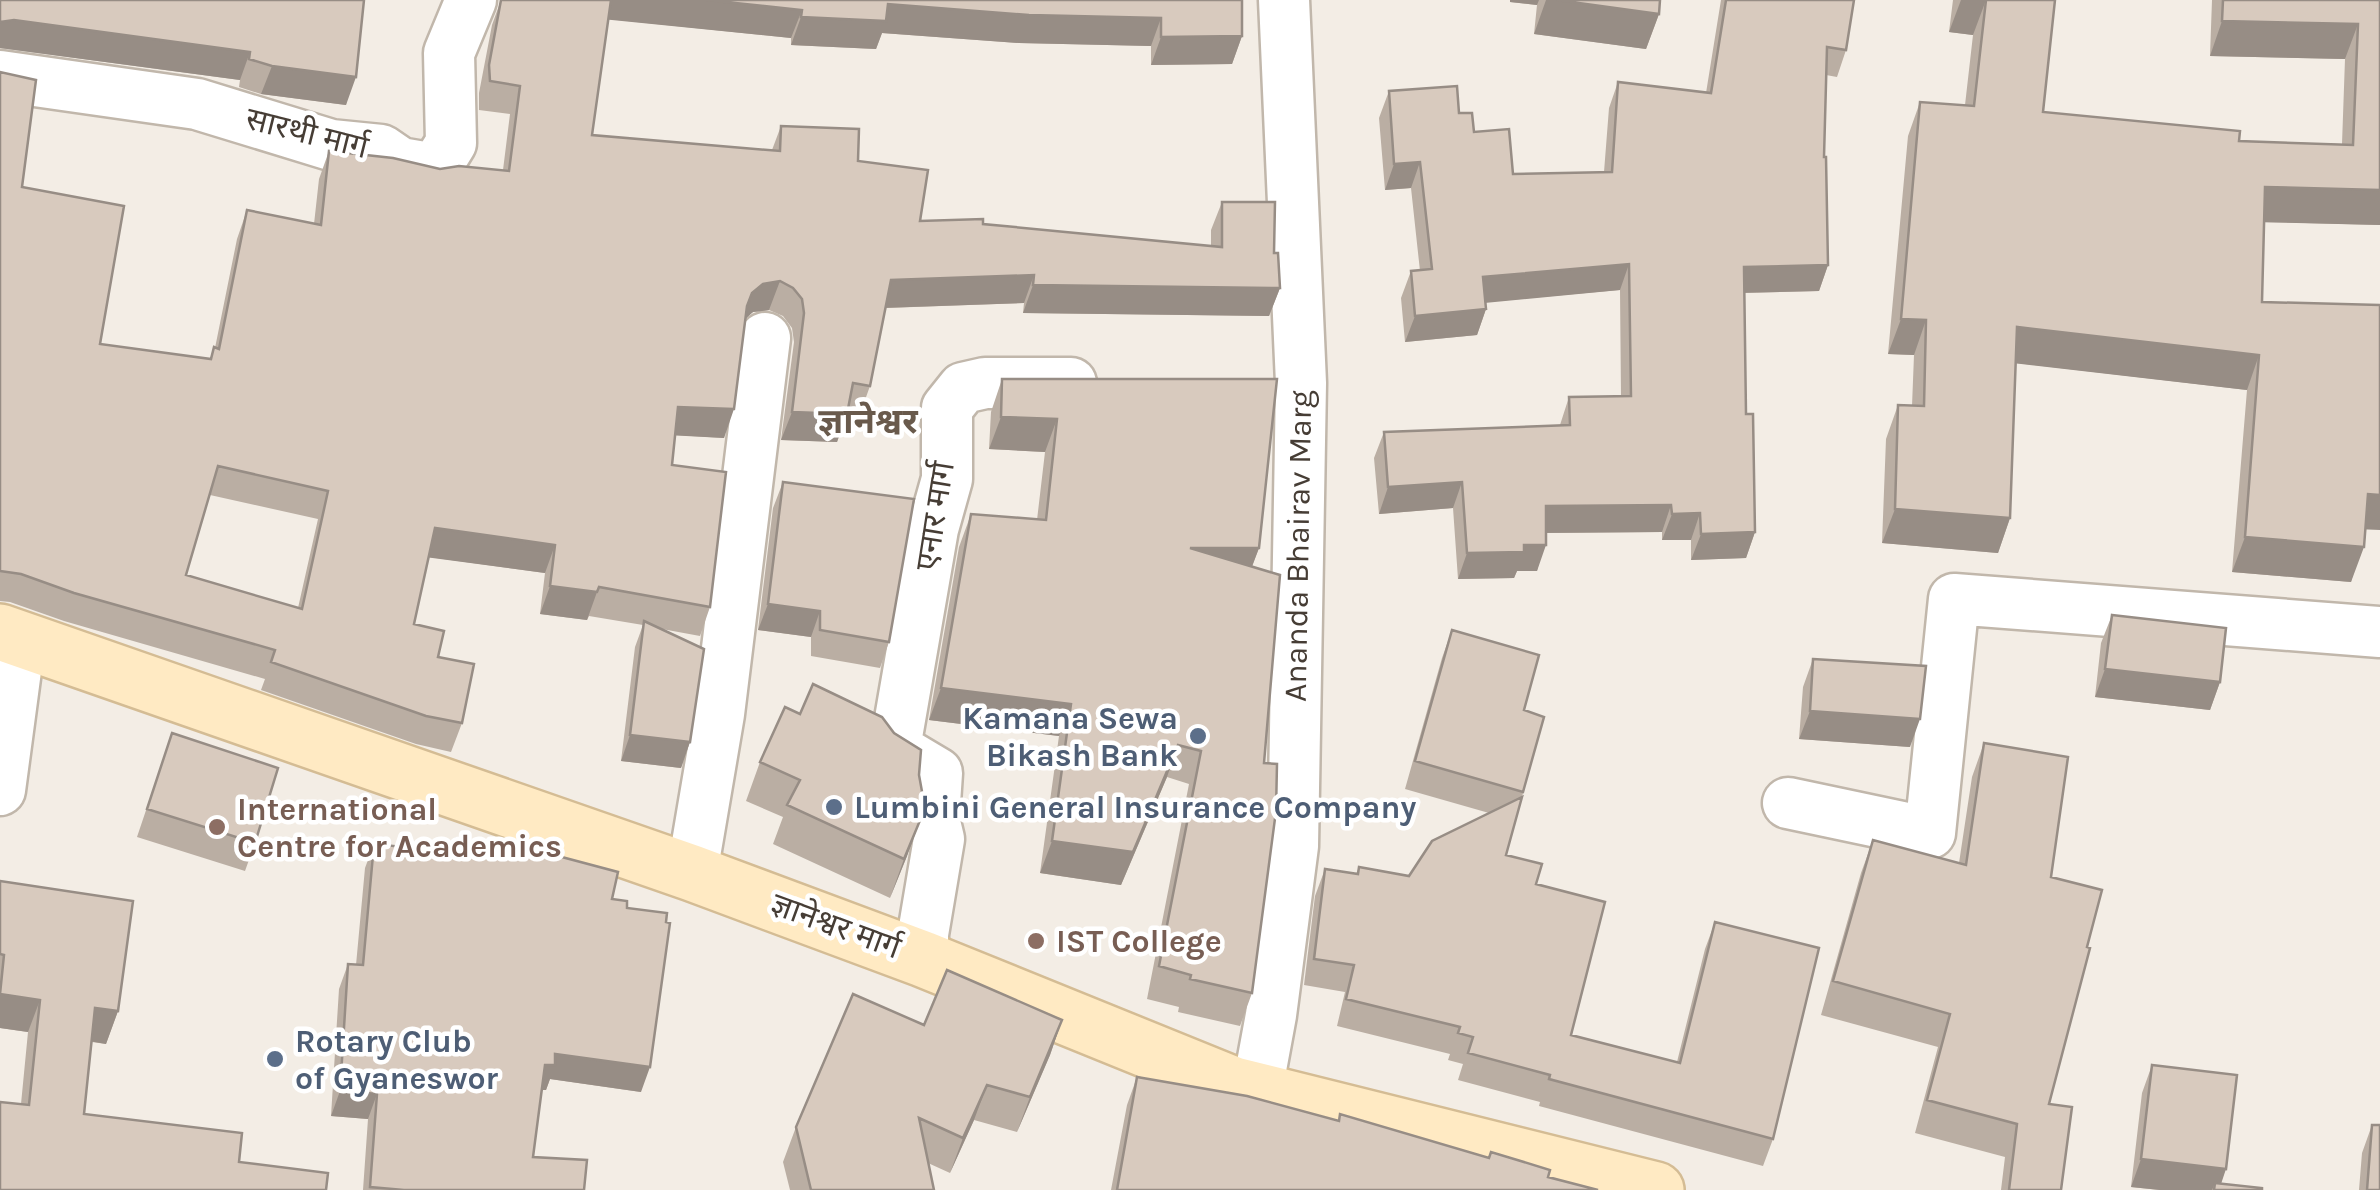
<svg xmlns="http://www.w3.org/2000/svg" width="2380" height="1190" viewBox="0 0 2380 1190" font-family="Karla,'Noto Sans Devanagari',sans-serif">
<rect width="100%" height="100%" fill="#f3ede5"/>
<g fill="none" stroke-linecap="round" stroke-linejoin="round">
<defs>
<path id="minor" d="M0 76 197 104 331 145 381 150 400 163 435 169 451 143 449 53 471 0
M0 790 20 640
M1788 803 1930 833 1954 599 2380 632
M692 873 719 714 765 338
M923 959V934L939 839 934 818 937 773 895 748 933 529 947 479V408L963 388 985 383H1071
M1257 1091 1271 1015 1293 846 1301 383 1284 0"/>
<path id="secondary" d="M0 632 692 873 923 959 1234 1085 1656 1190"/>
</defs>
<use href="#minor" stroke="#c1b7ab" stroke-width="55"/>
<use href="#secondary" stroke="#d4bc94" stroke-width="60"/>
<use href="#minor" stroke="#fff" stroke-width="50"/>
<use href="#secondary" stroke="#ffeac3" stroke-width="55"/>
</g>
<path fill="#baaea3" fill-rule="evenodd" d="M0 0H364L346 105 261 94 239 87 240 80 0 48Z
M501 0H1242V36L1232 64 1151 65V46L1019 43 882 33 876 49 791 45V38L608 19 592 135 772 150 781 126 858 161 920 221 983 224 1211 246V230L1222 202 1274 253 1280 288 1269 316 1023 313 1024 303 886 308 870 386 860 414 847 412 837 442 781 440 794 342 792 328 783 316 769 310 753 312 745 318 724 438 675 435 672 465 710 607 700 636 662 629 690 742 681 768 621 761 635 647 643 625 589 616 587 620 540 614 545 573 429 557 414 624 438 657 462 723 451 752 416 744 261 690 265 679 64 621 10 602 0 601V72L22 187 100 344 210 359 214 347 215 348 237 239 247 210 314 224 319 179 329 151 440 169 503 170 510 114 479 110V93L492 25ZM210 495 318 519 298 608 186 575Z
M1510 0H1660L1659 14 1646 49 1534 34 1537 5 1510 2Z
M1721 0H1854L1846 50 1837 77 1826 75 1824 157 1828 265 1819 291 1744 293 1746 414 1755 532 1746 558 1691 560V540H1662V532L1546 533 1537 571H1517L1514 578 1458 579 1453 508 1379 514 1374 458 1384 432 1560 425 1569 397 1621 396 1620 290 1486 302V309L1477 335 1405 342 1401 298 1411 271H1420L1411 188 1385 190 1379 118 1389 91 1459 113 1513 174 1604 172 1609 108 1618 82 1706 93Z
M1953 0H2055L2043 112 2239 141 2342 144 2345 59 2210 56 2212 0H2380V225L2264 222 2262 302 2365 529 2351 582 2232 572 2247 390 2016 363 2010 518 1998 553 1882 543 1886 439 1898 405 1912 406 1914 355 1888 354 1908 136 1920 102 1965 105 1973 35 1949 32Z
M1002 379 1259 548 1252 566 1264 763 1252 993 1240 1026 1178 1012 1179 1007 1147 999 1189 784 1167 777 1121 885 1040 873 1059 736 929 720 959 547 971 514 1037 520 1045 452 989 449 991 412Z
M783 482 889 642 880 668 811 656V637L758 630 773 508Z
M2112 615 2220 682 2210 710 2095 697 2101 643Z
M1452 630 1524 710 1544 717 1506 855 1536 884 1571 1035 1677 1062 1705 949 1715 922 1773 1139 1763 1166 1539 1106 1540 1102 1458 1080 1463 1064 1448 1060 1450 1054 1337 1026 1345 992 1304 985 1315 896 1325 869 1356 874 1359 867 1409 876 1489 813 1405 789 1442 658Z
M1813 659 1910 747 1799 739 1803 687Z
M172 733 255 843 245 871 137 837Z
M1984 743 2051 877 2049 1104 2061 1190H2001L2005 1157 1915 1133 1938 1047 1821 1015 1861 873 1873 840 1959 863 1972 777Z
M760 762 916 815 907 856 890 898 773 844 783 817 746 801Z
M456 839 612 899 627 908 641 1092 550 1079 546 1090H542L533 1157 584 1190H363L368 1119 331 1116 339 989 348 964 356 965 365 868 374 844 451 852Z
M0 881 118 1011 106 1044 92 1042 84 1114 326 1190 21 1104 28 1032 0 1028Z
M1062 1020 1050 1055 1017 1132 974 1120 950 1173 928 1163 934 1190H790L783 1162 796 1127 924 1025Z
M2152 1065 2221 1183 2262 1190H2160L2131 1187 2142 1093Z
M1137 1077 1548 1177 1598 1190H1111L1127 1105Z
M2372 1125 2380 1190H2359L2362 1153Z"/>
<path fill="#978d85" d="M609 0H707L802 10 791 38 602 19Z
M1510 0H1539L1537 5 1510 2Z
M1546 0H1557L1659 14 1646 49 1534 34Z
M1961 0H1986L1973 35 1949 32Z
M888 4 1161 18 1151 46 1019 43 882 33 876 49 791 45 801 17Z
M14 20 250 52 240 80 0 48V22Z
M2222 21 2358 24 2345 59 2210 56Z
M1242 36 1232 64 1151 65 1161 37Z
M272 66 356 77 346 105 261 94Z
M1420 162 1411 188 1385 190 1394 164Z
M2265 187 2380 190V225L2253 222Z
M1629 264 1620 290 1474 304 1483 277Z
M1828 265 1819 291 1734 293 1744 267Z
M1034 275 1024 303 881 308 891 280Z
M780 281 769 310 753 312 742 322 752 293 763 284Z
M1033 285 1280 288 1269 316 1023 313Z
M1486 309 1477 335 1405 342 1415 316Z
M1901 319 1926 320 1914 355 1888 354Z
M2017 327 2259 355 2247 390 2004 362Z
M678 407 734 409 724 438 667 435Z
M792 412 847 414 837 442 781 440Z
M1001 417 1057 419 1045 452 989 449Z
M1462 482 1453 508 1379 514 1388 487Z
M2368 494 2380 495V530L2356 529Z
M1671 505 1662 532 1536 533 1546 506Z
M1895 509 2010 518 1998 553 1882 543Z
M1700 513 1691 540H1662L1672 514Z
M435 528 555 545 545 573 425 557Z
M1755 532 1746 558 1691 560 1701 534Z
M2245 537 2364 547 2351 582 2232 572Z
M1524 545H1546L1537 571H1517L1514 578 1458 579 1467 553Z
M1190 548H1259L1247 580Z
M550 586 597 592 587 620 540 614Z
M768 604 820 611 811 637 758 630Z
M2105 669 2220 682 2210 710 2095 697Z
M941 688 1071 704 1059 736 929 720Z
M1810 711 1920 719 1910 747 1799 739Z
M630 735 690 742 681 768 621 761Z
M1178 745 1167 777 1121 885 1040 873 1052 841Z
M921 818 907 856 890 898 904 859Z
M0 994 40 1000 28 1032 0 1028Z
M95 1008 118 1011 106 1044 83 1040Z
M1062 1020 1050 1055 1017 1132 1030 1097Z
M555 1054 650 1067 641 1092 550 1079 546 1090H536L545 1065Z
M987 1085 974 1120 950 1173 963 1138Z
M340 1091 377 1094 368 1119 331 1116Z
M2141 1159 2226 1169 2219 1190 2215 1183 2212 1190H2160L2131 1187Z"/>
<path fill="#d8cabe" stroke="#978d85" stroke-width="2.5" fill-rule="evenodd" d="M0 0H364L356 77 272 66 249 59 250 52 14 20 0 22Z
M501 0H611L592 135 780 151 781 126 859 129 858 161 928 170 920 221 983 219V224L1222 247V202H1275L1274 253H1278L1280 288 1033 285 1034 275 891 280 870 386 853 383 847 414 792 412 804 313 802 299 793 288 780 281 763 284 752 293 747 306 734 409 678 407 672 465 726 472 710 607 599 587 597 592 550 586 555 545 435 528 414 624 444 631 438 657 474 664 462 723 426 716 271 662 275 650 74 593 21 574 0 571V72L36 80 22 187 124 206 100 344 211 359 214 347 219 349 247 210 321 225 329 151 393 158 440 169 459 166 509 171 520 86 490 81 489 65ZM218 466 328 491 302 609 186 575Z
M707 0H1242V36L1161 37V18L1029 15 888 4 886 21 801 17 802 10Z
M1557 0H1660L1659 14Z
M1726 0H1854L1846 50 1827 47 1824 157H1826L1828 265 1744 267 1746 414H1753L1755 532 1701 534 1700 513 1672 514 1671 505 1546 506V545H1524V552L1467 553 1462 482 1388 487 1384 432 1570 425 1569 397 1631 396 1629 264 1483 277 1486 309 1415 316 1411 271 1432 269 1420 162 1394 164 1389 91 1457 86 1459 113H1472L1474 132 1509 129 1513 174 1612 172 1618 82 1711 93Z
M1982 0H2055L2043 112 2240 131 2239 141 2353 145 2358 24 2222 21 2223 0H2380V190L2265 187 2262 302 2380 305V495L2368 494 2364 547 2245 537 2259 355 2017 327 2010 518 1895 509 1898 405 1924 406 1926 320 1901 319 1920 102 1974 106 1986 0Z
M1002 379H1277L1259 548H1190L1280 575 1264 763 1277 764 1276 811 1252 993 1190 979 1191 975 1159 966 1201 751 1178 745 1133 852 1052 841 1071 704 941 688 971 514 1046 520 1057 419 1001 417Z
M783 482 914 499 889 642 820 630V611L768 604Z
M2112 615 2226 628 2220 682 2105 669Z
M644 621 704 649 690 742 630 735Z
M1452 630 1539 655 1524 710 1544 717 1523 792 1415 761Z
M1813 659 1926 666 1920 719 1810 711Z
M813 684 882 717 894 733 921 750 919 775 923 797 914 815 921 818 904 859 787 805 800 780 760 762 785 707 800 714Z
M172 733 278 768 255 843 147 809Z
M1984 743 2068 757 2051 877 2102 890 2087 947 2090 948 2049 1104 2072 1107 2061 1190H2009L2017 1124 1927 1100 1950 1014 1833 981 1873 840 1966 865Z
M1522 797 1506 855 1542 864 1536 884 1605 902 1571 1035 1680 1063 1715 922 1819 948 1773 1139 1549 1079 1550 1075 1468 1053 1473 1037 1458 1033 1460 1027 1346 999 1354 965 1314 959 1325 869 1358 874 1359 867 1409 876 1432 841Z
M456 839 528 848 618 872 612 899 627 901V908L667 913 666 922 670 923 650 1067 555 1054V1065H545L533 1157 587 1160 584 1190H404L370 1187 377 1094 340 1091 348 964 363 965 374 844 454 852Z
M0 881 133 901 118 1011 95 1008 84 1114 242 1133 239 1162 328 1173 326 1190H0V1102L29 1105 40 1000 0 994 4 955 0 954Z
M947 970 1062 1020 1030 1097 987 1085 963 1138 919 1118 934 1190H811L796 1127 853 994 924 1025Z
M2152 1065 2237 1075 2226 1169 2141 1159Z
M1137 1077 1247 1096 1339 1121 1340 1114 1489 1158 1491 1152 1550 1170 1548 1177 1598 1190H1117Z
M2372 1125H2380V1190H2367Z
M2215 1183 2262 1188V1190H2214Z"/>
<g fill="#5c6f8a" stroke="#fff" stroke-width="4">
<circle cx="1198" cy="736" r="10"/>
<circle cx="834" cy="807" r="10"/>
<circle cx="275" cy="1059" r="10"/>
</g>
<g fill="#8d6e63" stroke="#fff" stroke-width="4">
<circle cx="217" cy="827" r="10"/>
<circle cx="1036" cy="941" r="10"/>
</g>
<g text-anchor="middle" dominant-baseline="central" stroke-width="9" stroke-linejoin="round" paint-order="stroke">
<g font-size="32" fill="#463d35" stroke="#fff">
<text transform="translate(307 133) rotate(14)">सारथी मार्ग</text>
<text transform="translate(935 516) rotate(-81)">एनार मार्ग</text>
<text transform="translate(1298 546) rotate(-89)">Ananda Bhairav Marg</text>
<text transform="translate(836 926) rotate(20)">ज्ञानेश्वर मार्ग</text>
</g>
<g font-size="32" font-weight="bold" fill="#4e5e75" stroke="#fff" text-anchor="start">
<text x="1178" y="718" text-anchor="end">Kamana Sewa<tspan x="1178" dy="37">Bikash Bank</tspan></text>
<text x="854" y="807">Lumbini General Insurance Company</text>
<text x="295" y="1041">Rotary Club<tspan x="295" dy="37">of Gyaneswor</tspan></text>
</g>
<g font-size="32" font-weight="bold" fill="#785e54" stroke="#fff" text-anchor="start">
<text x="237" y="809">International<tspan x="237" dy="37">Centre for Academics</tspan></text>
<text x="1056" y="941">IST College</text>
</g>
<g font-size="35" font-weight="bold" fill="#695a4c" stroke="#fff">
<text x="868" y="421">ज्ञानेश्वर</text>
</g>
</g>
</svg>
